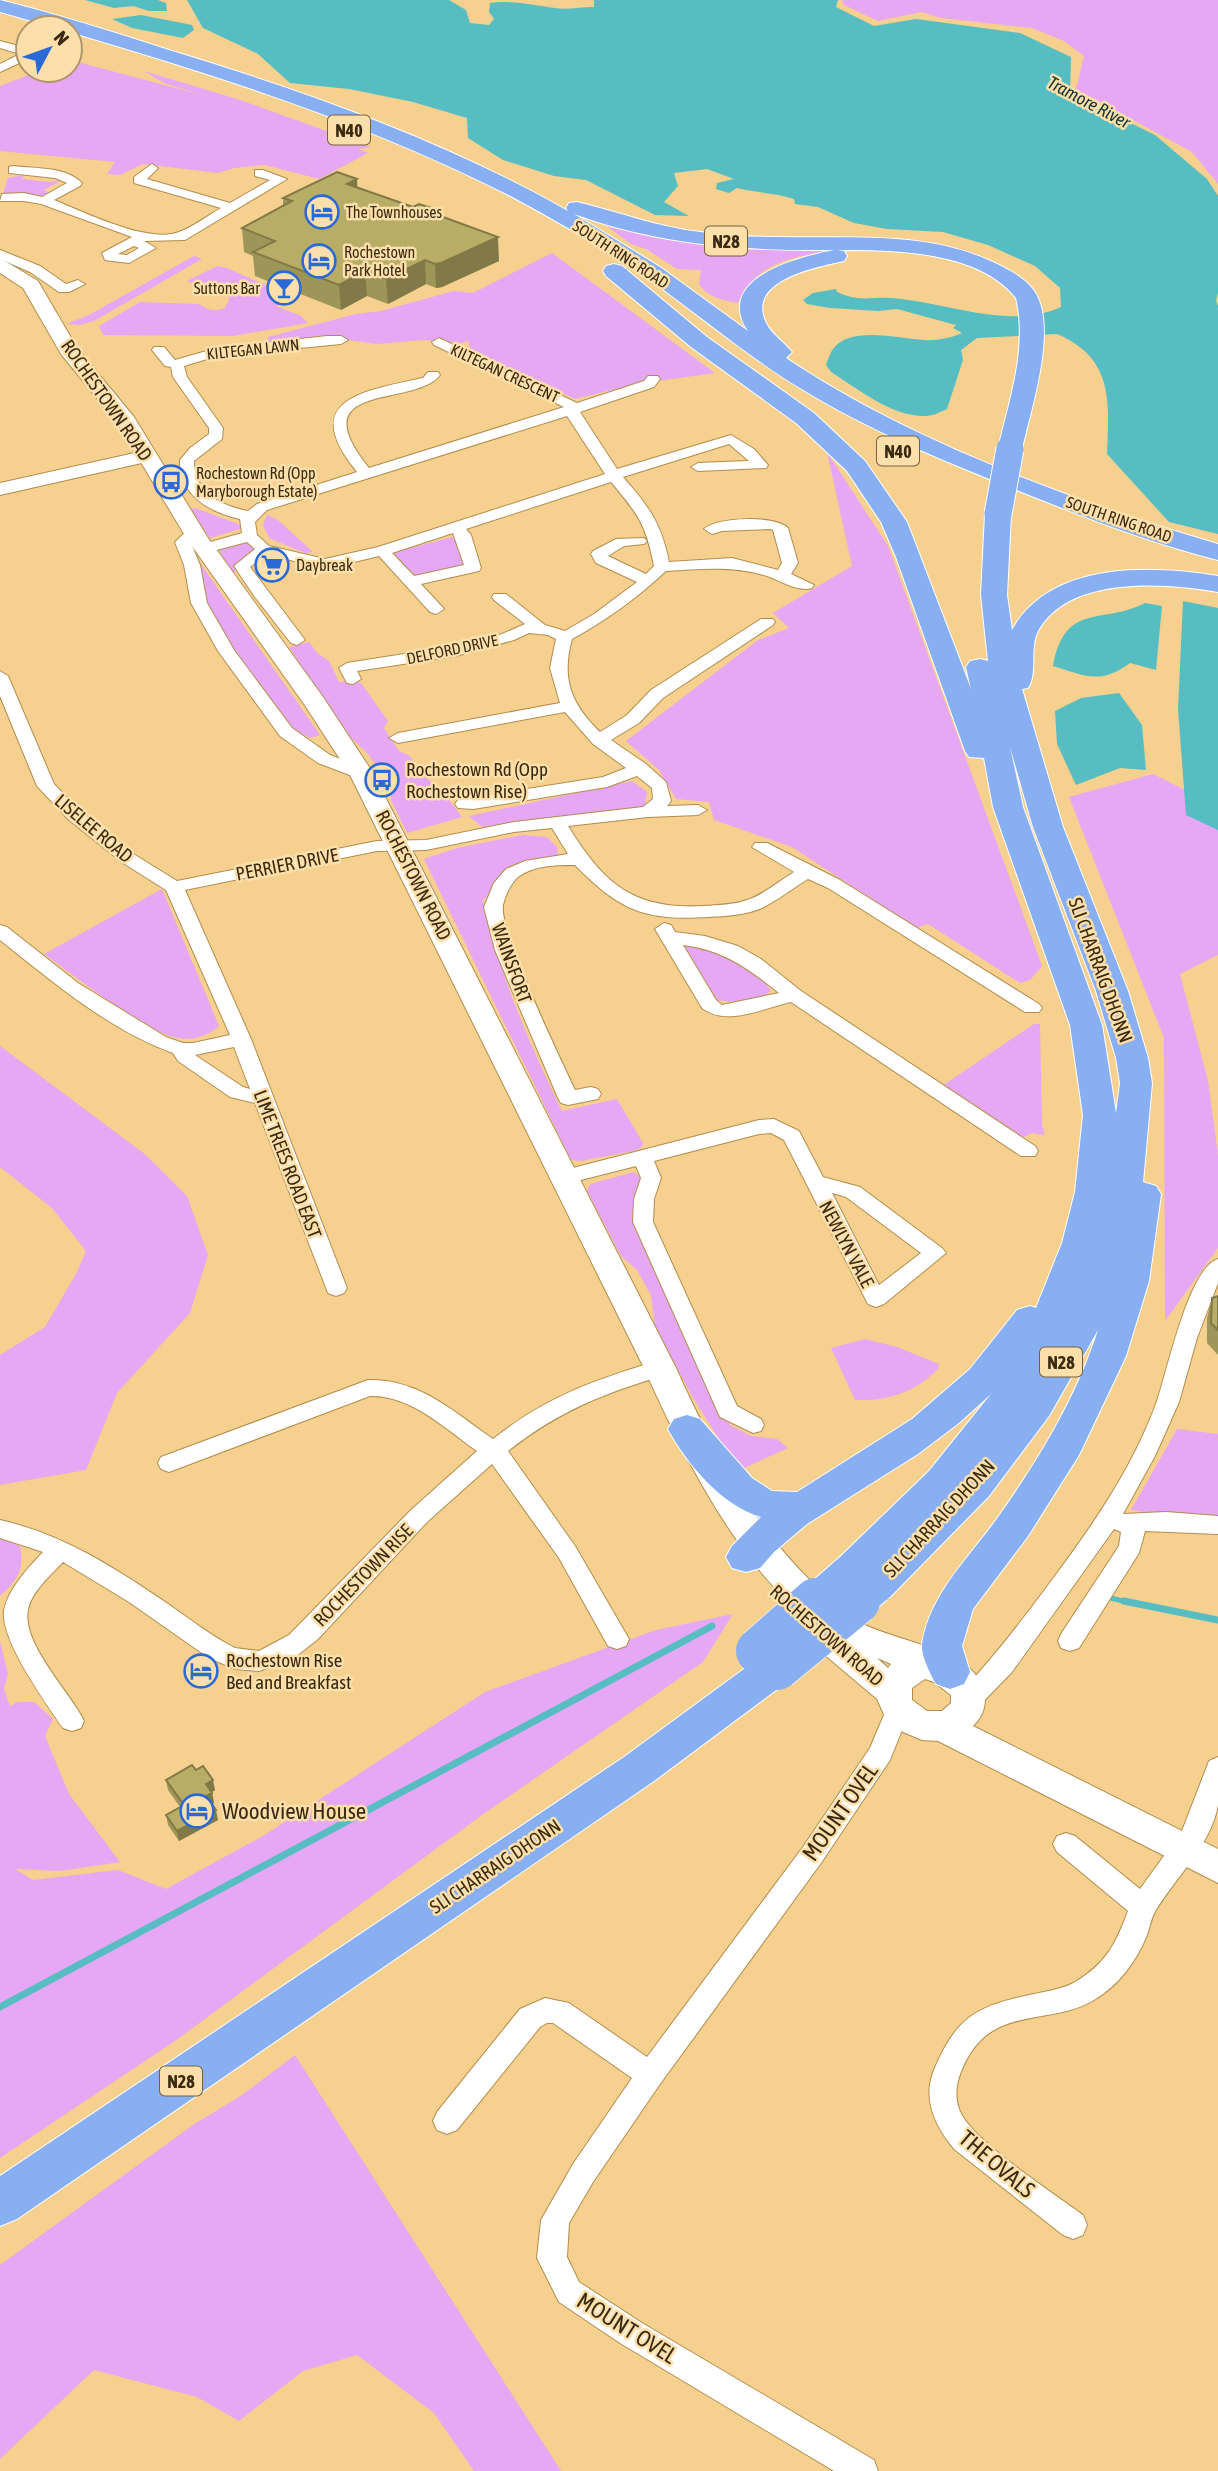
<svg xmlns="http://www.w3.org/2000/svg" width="1218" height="2471" viewBox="0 0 1218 2471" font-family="'Asap Condensed',sans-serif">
<rect width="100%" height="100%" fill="#f6d08f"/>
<path fill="#e6a7f4" d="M842 0H1218V184L1192 152 1076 89 1084 56 1064 41 1032 28 941 18 922 12 878 21 844 5Z
M70 60 202 95 164 83 144 71 237 99 371 147 358 149 368 153 319 179 265 165 234 168 218 173 143 164 120 175 107 174 115 162 0 151V86L42 70H70Z
M24 175 22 179 50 182 62 180 44 190 48 192 44 196 3 194 8 178Z
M608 227 662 239 737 250H840C797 256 758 259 738 303 721 300 709 298 699 284L701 270 677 269 648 250 631 244Z
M552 253 715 373 636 384 575 399 471 350 468 341 462 343 423 340 377 344 341 339 268 341V337L356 314 381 311 454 291 473 293Z
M194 256 202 259 94 321 80 325 66 324 89 315Z
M217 266 227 268 292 297 276 306 301 316 308 323 233 336 103 335 99 326 140 302 199 304C207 310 215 312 225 308L230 297 187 281Z
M827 452 888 546 1042 966 1030 980 1020 983 928 924 916 928 792 847 714 820 709 802 676 799 659 770 626 741 758 640 789 628 773 613 852 566Z
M195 508 241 525 240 529 210 538 190 510Z
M267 515 278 520 313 552 305 553 269 538 263 525Z
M452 537 461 548 465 562 457 569 411 576 392 553Z
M247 541 254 543V550L237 563 234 576 219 550Z
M191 553 202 566 320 735 310 738 289 728 229 649 203 602Z
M1218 608V955L1180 974 1208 1081 1218 1155V1248L1165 1321 1164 1038 1069 797 1153 774 1185 790Z
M309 642 317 653 329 661 339 682 355 680 361 683 388 721 384 728 399 751 410 756 417 769 445 795 462 817 407 833 391 800 392 789 386 778 367 753 345 732 289 647Z
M632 781 647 792 645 805 639 808 482 827 469 816Z
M522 835 547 837 557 847 558 856 526 860 511 866 503 883 483 900C499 974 529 1043 562 1111L617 1099 643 1143 641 1148 633 1151 581 1161 571 1160 424 859 457 848Z
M162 889 219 1026C208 1036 193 1041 178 1038 146 1033 74 975 44 954Z
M693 944C722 950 756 965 771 991 756 1003 731 1004 713 999L685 956V947Z
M1034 1024H1040L1042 1125 1045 1135 1032 1133 1022 1138 942 1086Z
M0 1046 146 1155 187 1196 208 1255 190 1313 117 1393 86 1470 0 1485V1355L45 1327 76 1274 86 1251 52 1208 0 1167Z
M634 1172 644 1180 645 1242 730 1425 751 1436 777 1439 788 1448 731 1474 718 1459 720 1441 692 1396 655 1327 651 1295 637 1270 621 1256 587 1191 590 1184Z
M865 1339 897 1347 939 1364 938 1369C914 1393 888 1401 855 1400L831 1348Z
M1177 1429 1218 1434V1517L1164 1515 1131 1510Z
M0 1537 20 1546C25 1569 17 1581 0 1596Z
M733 1614 703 1662 482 1815 175 2041 0 2158V1641L8 1674 4 1689 10 1706 18 1702H34L53 1719 45 1736 69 1794 120 1862 60 1871 15 1869 33 1880 118 1870 166 1889 263 1836 485 1692 656 1630Z
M295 2055 561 2471H474L434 2413 357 2355 303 2371 239 2421 197 2397 94 2370 0 2459V2265L193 2125 242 2095Z"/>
<path fill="#56bdc3" d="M85 0H158L166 3 167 11H149L133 6 114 8Z
M187 0H449L466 10 470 23 489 25 494 19 489 12 490 3C510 0 535 5 555 8 567 10 581 7 594 7V0H838L836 7 874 26 916 19 1020 33 1071 57 1070 93 1155 135 1207 179 1218 196V292L1216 301 1218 306V534L1169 522 1107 454C1109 402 1114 358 1057 334L977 338 961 350 963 360 947 409C940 412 933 416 926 416 892 417 858 389 831 372L826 365C828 360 830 353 833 349 850 325 901 339 924 340 936 341 951 338 962 333L953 328 956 325 897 309 878 311 830 308 807 304 803 300 813 293 836 289 837 292C859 302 868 297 890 298 944 301 1009 331 1061 307L1060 288 1035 266 988 245 943 232 887 229 854 223 818 207 795 204 794 199C776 193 757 193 737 188L729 193 716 189 717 183 734 179 707 169 674 173 678 186 664 202 689 216 655 215 586 180 554 176 503 160 468 138 467 118 413 102 349 89 290 83 258 54 203 28Z
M141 15 192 25 194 30 183 38 132 28 112 19Z
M1183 601 1218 608V830L1186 815 1178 709Z
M1145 603 1162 606 1156 670 1130 663C1100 685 1086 676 1053 666 1065 601 1103 625 1145 603Z
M1119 693 1142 725 1146 770 1120 768 1076 785 1057 744 1055 711 1081 698Z"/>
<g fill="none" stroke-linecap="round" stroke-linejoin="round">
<path stroke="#56bdc3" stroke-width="5" d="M1107 1597 1131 1603"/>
<path stroke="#56bdc3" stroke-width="7" d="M1124 1601 1218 1620
M0 2007 712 1626"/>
<defs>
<path id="minor" d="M0 41 26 48 28 59 0 72V64L20 54 0 48Z
M152 164 158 168 147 179 230 203 270 180 255 176V170H263L287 179 185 240 144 241 156 248 129 263 105 260 102 253 132 237 41 204 24 201H0L2 194 24 193 42 197 67 183 55 178 9 173V167L13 166C36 169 65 166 82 183L80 186 54 200C84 212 148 244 179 232 193 227 207 216 221 208L134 183V177ZM134 246 139 248 127 255 118 254Z
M0 250 40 266 66 284 78 280 85 284 69 292H59L30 272 0 259Z
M327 336H341L348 340 341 344 217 356 184 366 187 377 223 428 222 439 194 461C194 492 221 506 248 511L257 504 357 472C298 400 362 391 423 378L428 372H438L440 375C416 408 298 380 369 468L564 407 434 345 432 342 439 338 577 403 644 381 648 376H658L660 379 654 387 580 412 617 469 731 435 754 449 768 465 766 468 698 471 691 467 698 463 749 461 729 444 623 477C649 507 661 522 669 562L732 558 778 570 782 563 773 530 770 529 722 531 712 534 704 529C717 517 776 515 788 528L798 563 791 574 814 585 812 588C799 592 782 582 770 577 735 565 702 569 666 571 638 597 607 620 572 639 561 679 571 704 600 732L627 715 651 690 761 619H773L775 622 773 625 663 698 639 723 611 740 646 764 666 782 671 801 667 806 698 805 707 810 698 815 648 817 568 826C604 884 633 910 704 906 718 905 733 905 747 900 763 895 779 881 794 872L752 847 755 843H767L840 880 1039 1004 1042 1008 1039 1012H1025L828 888 808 879C793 888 778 900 762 908 746 915 726 916 709 917 645 921 620 911 575 865 557 865 534 865 518 877 511 883 505 896 503 905 498 930 561 1060 575 1090L591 1087 598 1089 601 1094 598 1099 568 1105 561 1103 558 1098 495 950 484 907 494 883 506 869 525 861 568 854 552 828 514 832 426 850 377 851 185 890 251 1039 347 1288 344 1293 336 1296 328 1293 255 1103 230 1097 178 1061 173 1053C109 1030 53 982 0 940V925L7 927 78 983 166 1037 183 1043H193L230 1035 166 890 123 863 69 820 37 786 0 696V671L8 676 54 784 81 812 135 855 177 881 377 841 426 840 514 822 643 807 653 799 652 788 637 776 607 787 473 809 458 808 455 804 458 800 464 799 603 777 626 768 593 744 565 712 398 743 389 738 398 733 560 703 550 668 556 639 548 635 529 633 514 640 456 656 357 671 361 679 353 684 347 683 339 668 347 663 455 646 502 634 525 624 494 600 492 597 494 594H506L545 625 565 631 594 614 637 582 596 563 591 554 593 551 616 539 644 538 647 541 644 544 624 546 608 556 646 574 654 566C646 524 638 514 611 482L466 529 471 535 481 568 479 571 421 584 444 609 436 614 430 612 379 556 325 569 267 554 250 567 305 640 297 645 291 643 255 597 234 566 255 549 247 542 205 553 200 551 197 548 200 545 242 533 240 519C209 512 179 495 180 460L190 448 209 434V428L173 377 171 367 165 366 152 350 154 347H164L175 360 217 348ZM567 416 605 474 378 547 325 559 269 546 257 535 255 522 267 510ZM453 533 464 565 414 576 392 553ZM234 1047 250 1089 243 1087 195 1055Z
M194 527 202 532 191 543 200 565 207 603 234 650 292 728 330 755 367 769 370 773 367 777H355L318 763 280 736 218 651 191 603 184 565 175 542 189 529Z
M664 923 671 925 675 932 705 936 738 946 761 959 801 991 1035 1146 1038 1151 1035 1156H1021L791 1002C764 1008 726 1027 702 1008L655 929ZM683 945C723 950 748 968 779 993L722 1005 716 1000Z
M774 1119 799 1131 823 1177 860 1187 942 1248 946 1253 884 1304 876 1307 868 1304 784 1140 771 1133 759 1134 654 1161 661 1178 654 1199 653 1222 737 1406 761 1419 764 1425 761 1431 753 1433 720 1417 633 1222 634 1199 641 1178 636 1166 565 1184 558 1182 555 1177 558 1172 565 1170 759 1120ZM832 1193 846 1197 921 1253 879 1285Z
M1218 1259V1283L1197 1338 1179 1402 1155 1456 1123 1514 1166 1512 1218 1516V1534L1145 1531 1139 1553 1079 1648 1070 1651 1061 1648 1058 1641 1061 1634 1119 1546 1121 1532 1114 1529 1012 1672 976 1709 967 1712 958 1709 955 1702 958 1695C992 1660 1020 1623 1049 1584 1091 1528 1133 1468 1157 1401 1167 1372 1189 1267 1218 1259Z
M660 1360 668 1362 671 1368 668 1374C605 1393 560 1410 508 1451L575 1546 629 1639 626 1646 617 1649 608 1646 559 1558 492 1464 427 1522 318 1639 294 1658 259 1671 235 1669 209 1658 129 1602 63 1562C51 1575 31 1592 28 1610 21 1643 70 1692 84 1721L81 1728 72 1731 63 1728C46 1703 0 1640 4 1610 9 1588 28 1568 43 1552L0 1538V1520C63 1534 115 1568 168 1604 190 1619 211 1636 235 1648L259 1651 289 1635 411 1510 477 1451C444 1428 411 1395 370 1396L169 1472 161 1469 158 1463 161 1457 368 1380C418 1378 454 1412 493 1439 547 1396 595 1380 660 1360Z
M898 1700 907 1703 910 1710 890 1760 821 1863 660 2084 593 2182 569 2223 567 2257 579 2282 642 2323 874 2460 878 2471H834L620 2343 559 2302 537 2258 541 2220 573 2164 632 2078 553 2023H547L540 2027 457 2130 447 2134 437 2130 433 2121 437 2112 520 2009 545 1998 569 2003 647 2057 803 1847 870 1748 889 1703Z
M1218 1757C1218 1773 1218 1791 1218 1805 1211 1845 1176 1877 1156 1910 1151 1918 1150 1927 1147 1935 1136 1962 1119 1985 1094 2000 1066 2017 1031 2014 1002 2026 983 2034 971 2049 963 2067 957 2080 954 2095 959 2109 969 2139 1055 2194 1083 2215L1087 2225 1083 2235 1073 2239 1063 2235 954 2149C935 2126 922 2099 934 2070 957 2015 978 2006 1034 1994 1048 1991 1063 1989 1075 1982 1107 1963 1116 1943 1128 1911L1057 1852 1053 1844 1057 1836 1066 1833 1075 1836 1140 1889 1182 1831 1209 1761Z"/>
<path id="tertiary" d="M148 450 157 456 155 460 0 495V483Z"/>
<path id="secondary" d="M0 258 38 281 77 348 134 417 208 538 323 697 373 773 676 1368C715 1455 763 1546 839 1606 847 1612 856 1620 865 1625 896 1640 953 1648 975 1674 988 1691 989 1711 973 1726L1218 1849V1883L938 1741 922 1740 896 1729 886 1719 877 1699 806 1639 801 1629 808 1619C736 1562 681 1451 644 1368L349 773 304 704 187 539 118 424 61 354 23 288 0 273ZM877 1658 891 1664 888 1668ZM925 1679 934 1682 951 1695V1703L942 1711H927L912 1700V1688Z"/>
<path id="trunk" d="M0 0C57 14 113 32 169 50 307 92 443 140 568 211L566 208 569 203 577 202C619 212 657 227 700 232 726 236 753 237 780 237 856 239 933 230 1003 267 1016 274 1032 283 1038 298 1055 336 1031 409 1022 449L1019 454 1010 456 1001 454 998 449C1009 401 1028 348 1016 298 978 250 892 250 837 250L844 251 847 256 844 261C817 267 745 280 766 323 772 335 784 342 792 352L786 358C909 441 1076 502 1218 544V560C1150 543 1084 517 1019 491 944 461 868 430 800 388 752 359 709 323 665 291 619 257 568 227 518 200 376 126 223 77 70 32V28H56L0 12ZM574 214C659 245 745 251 834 250 799 257 713 278 748 331L660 267Z
M614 264 622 266 707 337 814 413 865 461 907 522 971 689 966 667 970 661 980 659 988 661 981 595 985 514 989 509 998 506 1007 509 1011 514 1007 595 1012 630C1050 561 1151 565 1218 576V592C1166 583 1069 575 1038 631 1029 648 1038 673 1028 688L1022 689 1063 827 1128 991 1148 1058 1152 1083 1143 1182 1156 1186 1161 1194 1149 1281 1126 1356 1079 1455 1028 1536 973 1609 962 1646 970 1672 964 1684 950 1689 936 1684C930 1673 921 1656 922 1644 930 1592 973 1554 1001 1513 1041 1456 1077 1396 1098 1330L1049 1416 989 1496 890 1597 876 1602 862 1597 856 1586 858 1583 853 1584 839 1580 833 1569 839 1558 929 1471 991 1394 959 1423 918 1454 807 1524 774 1552 760 1568 746 1572 732 1568 726 1557 732 1546 761 1517C721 1505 688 1465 668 1429L674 1419 687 1415 700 1419 752 1478 772 1491 797 1492 912 1419 970 1369 1017 1310 1030 1306 1036 1308 1062 1243 1075 1192 1083 1115 1070 1025 993 807 984 758 969 757 965 751 896 557 881 522 847 471 796 423 691 347 606 276 603 271 606 266ZM1010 747 1033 827 1096 991 1116 1058 1120 1083 1116 1113 1102 1025 1023 807Z
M777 1651 791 1655 797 1667 791 1679 654 1781 17 2219 0 2226V2176L624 1757 763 1655Z"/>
</defs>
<use href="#minor" stroke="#b18d4c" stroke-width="2"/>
<use href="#tertiary" stroke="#b18d4c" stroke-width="2"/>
<use href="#secondary" stroke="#b18d4c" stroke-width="2"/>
<use href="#trunk" stroke="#fff" stroke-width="2"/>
<use href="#minor" fill="#fff" fill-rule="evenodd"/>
<use href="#tertiary" fill="#fff" fill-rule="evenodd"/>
<use href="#secondary" fill="#fff" fill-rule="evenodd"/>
<use href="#trunk" fill="#88aff2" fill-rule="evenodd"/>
<defs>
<path id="trunk-bridge-far2" d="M998 514 1010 449"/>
<path id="trunk-bridge-far1" d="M814 1603 853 1569
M855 1603 876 1586"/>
<path id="trunk-bridge" d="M759 1651 816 1601
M777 1667 857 1601"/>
</defs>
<use href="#trunk-bridge-far2" stroke="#fff" stroke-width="29" stroke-linecap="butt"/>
<use href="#trunk-bridge-far1" stroke="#fff" stroke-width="37" stroke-linecap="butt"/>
<use href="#trunk-bridge" stroke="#fff" stroke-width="47" stroke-linecap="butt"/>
<use href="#trunk-bridge-far2" stroke="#88aff2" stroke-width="27"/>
<use href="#trunk-bridge-far1" stroke="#88aff2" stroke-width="35"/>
<use href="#trunk-bridge" stroke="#88aff2" stroke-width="46"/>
</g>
<path fill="#9e9558" d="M357 187 413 207 441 211V217L499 261 442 287 436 288 426 284 388 304 367 296 341 310 255 276 253 256 244 252 242 228 283 206V198Z
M1218 1296V1355L1207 1343V1318L1212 1298Z
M196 1770 215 1790 212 1792 214 1803 212 1804 218 1820 179 1841 168 1825 166 1815 180 1807 168 1790 166 1780Z"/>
<path fill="#817947" d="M357 179 358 203 347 184Z
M498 237 499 261 442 287 436 288 435 264Z
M425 260 426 284 388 304 386 279Z
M365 271 367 296 341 310 339 285Z
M213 1780 215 1790 208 1794 206 1784Z
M212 1793 214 1803 208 1806 206 1796Z
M216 1810 218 1820 179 1841 177 1831Z"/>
<path fill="#b8ad66" stroke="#817947" stroke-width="2" d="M337 172 357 179 347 184 413 207 419 204 441 211 435 214 498 237 441 263 435 264 425 260 386 279 365 271 339 285 253 252 275 241 242 228 292 201 283 198Z
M1218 1296V1330L1211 1323 1212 1298Z
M192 1765 196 1770 203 1766 213 1780 206 1784 212 1793 206 1796 216 1810 177 1831 166 1815 184 1805 166 1780Z"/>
<defs>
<symbol id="hotel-ring" viewBox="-11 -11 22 22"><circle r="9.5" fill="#fddfab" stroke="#2a6ad7" stroke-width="1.5"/><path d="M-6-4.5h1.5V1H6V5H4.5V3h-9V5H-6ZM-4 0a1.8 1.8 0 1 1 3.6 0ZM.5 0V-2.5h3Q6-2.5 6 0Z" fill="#2a6ad7"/></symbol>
<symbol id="bar-ring" viewBox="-11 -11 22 22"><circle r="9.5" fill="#fddfab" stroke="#2a6ad7" stroke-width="1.5"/><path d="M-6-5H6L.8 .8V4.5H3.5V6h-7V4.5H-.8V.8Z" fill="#2a6ad7"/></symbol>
<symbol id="bus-ring" viewBox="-11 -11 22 22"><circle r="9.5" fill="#fddfab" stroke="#2a6ad7" stroke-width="1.5"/><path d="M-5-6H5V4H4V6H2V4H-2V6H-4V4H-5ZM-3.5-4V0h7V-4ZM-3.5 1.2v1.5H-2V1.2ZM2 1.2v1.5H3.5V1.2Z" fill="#2a6ad7"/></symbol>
<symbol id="supermarket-ring" viewBox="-11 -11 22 22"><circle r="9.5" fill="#fddfab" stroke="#2a6ad7" stroke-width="1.5"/><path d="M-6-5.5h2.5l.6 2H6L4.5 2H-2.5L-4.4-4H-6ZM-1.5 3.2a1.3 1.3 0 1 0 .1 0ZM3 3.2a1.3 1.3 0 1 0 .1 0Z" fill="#2a6ad7"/></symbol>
</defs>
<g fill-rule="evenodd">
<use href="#hotel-ring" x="303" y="193" width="38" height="38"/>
<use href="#hotel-ring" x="300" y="242" width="38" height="38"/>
<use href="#bar-ring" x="265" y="269" width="38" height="38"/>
<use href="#bus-ring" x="152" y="463" width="38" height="38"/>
<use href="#supermarket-ring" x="253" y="546" width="38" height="38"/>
<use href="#bus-ring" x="363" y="761" width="38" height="38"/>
<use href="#hotel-ring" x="182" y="1652" width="38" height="38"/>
<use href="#hotel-ring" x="178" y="1792" width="38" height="38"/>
</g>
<g text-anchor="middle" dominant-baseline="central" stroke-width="5" stroke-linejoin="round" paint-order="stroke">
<g font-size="16" fill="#3a2b10" stroke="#fddfab" text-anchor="start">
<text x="346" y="212">The Townhouses</text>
<text x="344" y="252">Rochestown<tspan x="344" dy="18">Park Hotel</tspan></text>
<text x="260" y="288" text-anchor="end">Suttons Bar</text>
<text x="196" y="473">Rochestown Rd (Opp<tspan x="196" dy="18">Maryborough Estate)</tspan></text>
<text x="296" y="565">Daybreak</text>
</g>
<g font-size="16" fill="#3a2b10" stroke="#fddfab">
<text transform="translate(621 254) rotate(33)">SOUTH RING ROAD</text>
<text transform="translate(253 349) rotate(-6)">KILTEGAN LAWN</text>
<text transform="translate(505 373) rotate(25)">KILTEGAN CRESCENT</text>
<text transform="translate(1119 519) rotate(19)">SOUTH RING ROAD</text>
<text transform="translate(452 649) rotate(-12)">DELFORD DRIVE</text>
</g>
<g font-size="18" font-style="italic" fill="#133335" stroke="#fddfab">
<text transform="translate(1089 102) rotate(28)">Tramore River</text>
</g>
<g fill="#fddfab" stroke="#74613e" stroke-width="2">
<rect x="328" y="115.5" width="42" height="29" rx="5"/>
<rect x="705" y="226.5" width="42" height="29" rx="5"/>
<rect x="877" y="436.5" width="42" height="29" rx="5"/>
<rect x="1040" y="1347.5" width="42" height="29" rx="5"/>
<rect x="160" y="2066.5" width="42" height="29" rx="5"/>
</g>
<g font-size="18" font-weight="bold" fill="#3a2b10">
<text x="349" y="130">N40</text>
<text x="726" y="241">N28</text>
<text x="898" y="451">N40</text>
<text x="1061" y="1362">N28</text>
<text x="181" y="2081">N28</text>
</g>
<g font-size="19" fill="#3a2b10" stroke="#fddfab">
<text transform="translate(107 400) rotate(55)">ROCHESTOWN ROAD</text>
<text transform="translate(94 828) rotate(40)">LISELEE ROAD</text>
<text transform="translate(287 864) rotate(-11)">PERRIER DRIVE</text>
<text transform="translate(414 875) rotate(63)">ROCHESTOWN ROAD</text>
<text transform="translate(512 963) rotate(70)">WAINSFORT</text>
<text transform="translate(1101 970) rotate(70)">SLI CHARRAIG DHONN</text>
<text transform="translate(288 1164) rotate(69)">LIME TREES ROAD EAST</text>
<text transform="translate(847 1244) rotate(62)">NEWLYN VALE</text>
<text transform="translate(939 1518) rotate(-47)">SLI CHARRAIG DHONN</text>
<text transform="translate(363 1575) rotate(-46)">ROCHESTOWN RISE</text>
<text transform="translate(827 1635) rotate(41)">ROCHESTOWN ROAD</text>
<text transform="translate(495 1866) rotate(-34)">SLI CHARRAIG DHONN</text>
</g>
<g font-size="19" fill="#3a2b10" stroke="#fddfab" text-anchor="start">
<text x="406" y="769">Rochestown Rd (Opp<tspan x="406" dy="22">Rochestown Rise)</tspan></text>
<text x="226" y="1660">Rochestown Rise<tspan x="226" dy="22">Bed and Breakfast</tspan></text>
</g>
<g font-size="23" fill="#3a2b10" stroke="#fddfab" text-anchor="start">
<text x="222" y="1811">Woodview House</text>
</g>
<g font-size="23" fill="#3a2b10" stroke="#fddfab">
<text transform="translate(840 1812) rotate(-55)">MOUNT OVEL</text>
<text transform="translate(997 2164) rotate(40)">THE OVALS</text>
<text transform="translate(627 2328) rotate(32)">MOUNT OVEL</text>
</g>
</g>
<g transform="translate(49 49) rotate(49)"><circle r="33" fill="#fddfab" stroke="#af976d" stroke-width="2"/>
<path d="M0-5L12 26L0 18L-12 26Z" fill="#2a6ad7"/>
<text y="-10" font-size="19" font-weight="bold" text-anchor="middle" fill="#3a2b10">N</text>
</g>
</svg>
